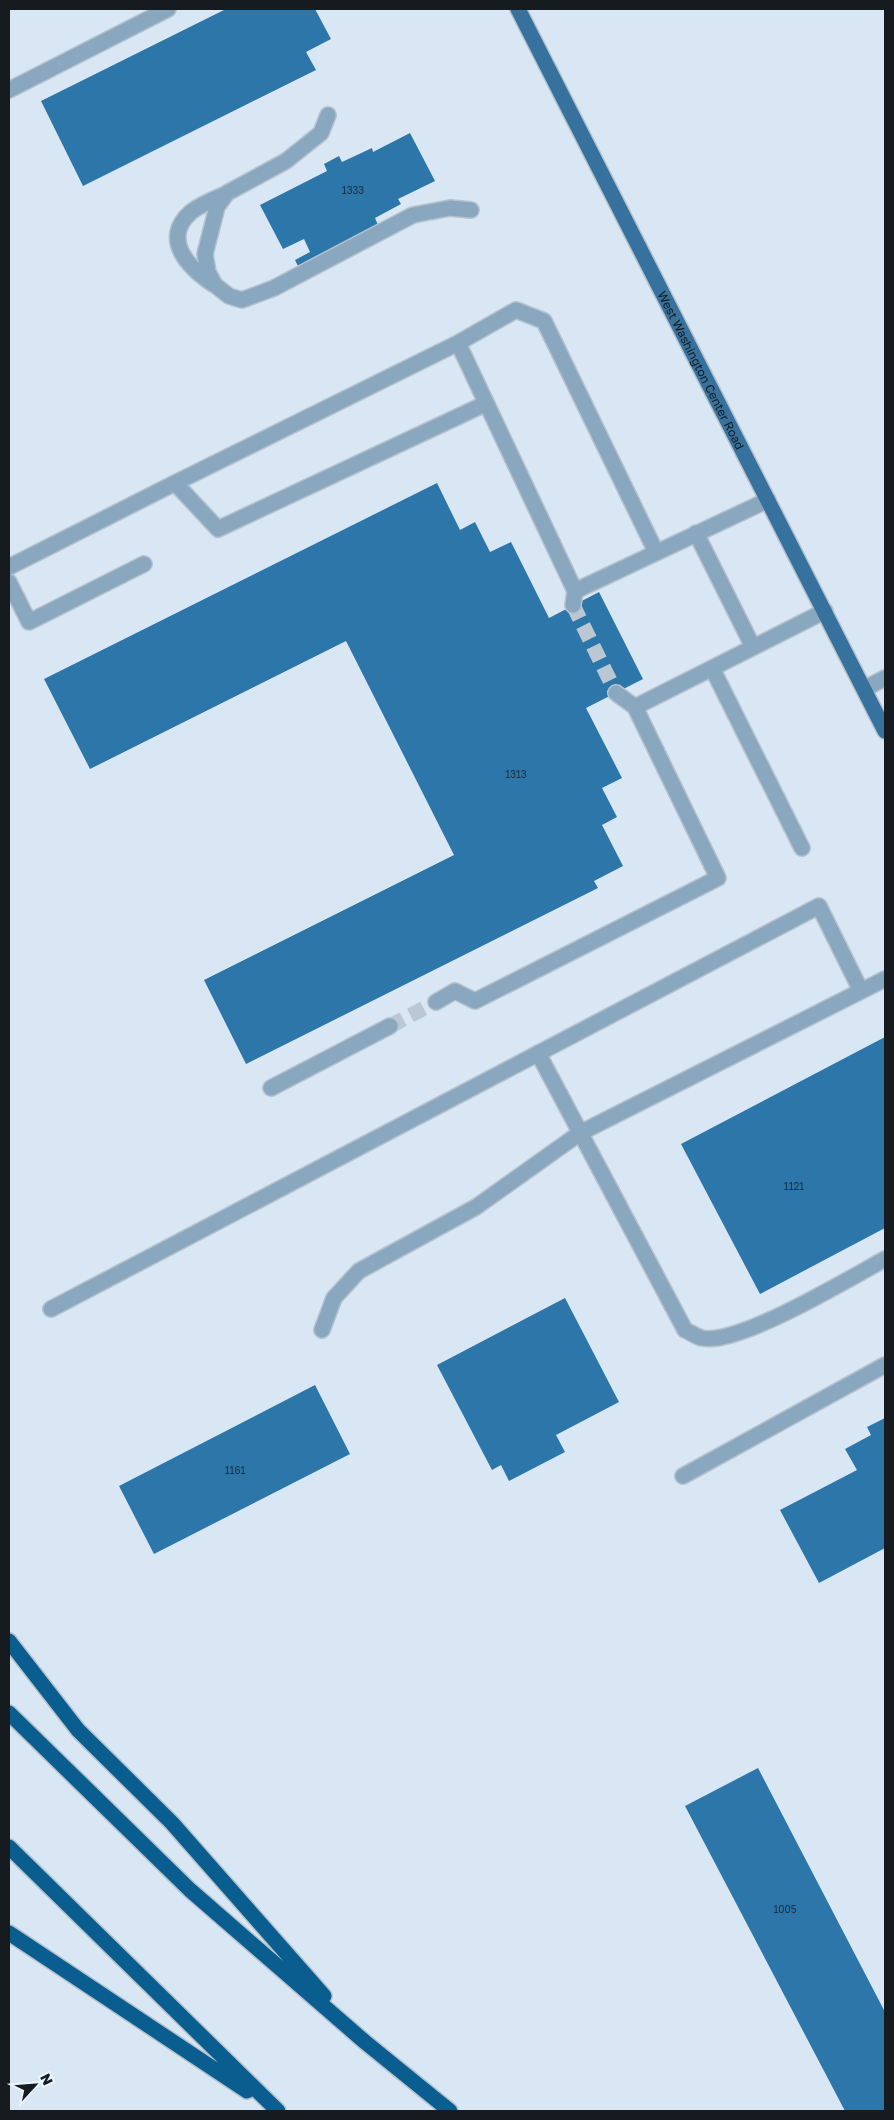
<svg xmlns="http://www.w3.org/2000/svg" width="894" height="2120" viewBox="0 0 894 2120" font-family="'Golos Text',sans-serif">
<rect width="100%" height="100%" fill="#d8e7f3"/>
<path fill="#2c76a9" d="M226 9H315L331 39 306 52 316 70 83 186 41 101Z
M410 133 435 181 398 199 401 204 375 218 378 225 298 266 295 260 310 252 304 239 283 249 260 205 327 171 324 164 339 156 342 162 372 148 373 152Z
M437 483 460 530 475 522 490 552 511 542 549 618 599 592 643 679 586 708 622 778 602 788 617 817 602 825 623 866 594 881 598 888 246 1064 204 980 454 855 346 641 90 769 44 679Z
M885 1037V1228L760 1294 681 1144Z
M565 1298 619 1402 556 1435 565 1452 509 1481 501 1465 492 1470 437 1365Z
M315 1385 350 1454 154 1554 119 1486Z
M885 1418V1548L819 1583 780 1510 857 1470 845 1449 871 1435 867 1427Z
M758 1768 885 2012V2111H845L685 1806Z"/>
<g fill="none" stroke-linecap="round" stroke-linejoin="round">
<path stroke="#bbc8d3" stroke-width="15" stroke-dasharray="15 8" stroke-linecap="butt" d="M573 605 616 693
M390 1026 436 1002"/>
<defs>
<path id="minor" d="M9 90 168 9
M328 115 321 133 286 161 227 193 217 207 205 254 208 272 215 285 229 296 242 300 274 288 413 215 450 208 471 210
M213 284C189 268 160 239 191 212 201 204 214 199 226 194
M458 343 175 483 218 529 485 404
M696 533 753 647
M9 567 175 483
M9 582 29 622 144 564
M575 591 768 500
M573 605 575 591 458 343 516 310 544 321 656 552
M712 668 802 848
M864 689 885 678
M635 707 825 611
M436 1002 455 991 475 1001 718 878 635 707 616 693
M538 1053 685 1330C690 1332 697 1337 702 1338 738 1346 850 1278 885 1259
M271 1088 390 1026
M51 1309 819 906 861 991
M322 1330 334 1298 359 1271 476 1207 580 1133 885 979
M683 1476 885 1365"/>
<g id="major">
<path id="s1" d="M518 9 885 731"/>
</g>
<path id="highway" d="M9 1641 78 1730 172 1823 324 1996
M9 1713 190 1890 365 2042 450 2111
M9 1847 278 2111
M9 1933 247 2091"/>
</defs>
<use href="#minor" stroke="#b5c2cd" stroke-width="18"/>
<use href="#major" stroke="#b5c2cd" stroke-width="18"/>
<use href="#highway" stroke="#b5c2cd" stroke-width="18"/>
<use href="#minor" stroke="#89a7bf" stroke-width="15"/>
<use href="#major" stroke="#37719d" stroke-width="15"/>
<use href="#highway" stroke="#0a5d8f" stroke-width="15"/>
</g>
<g text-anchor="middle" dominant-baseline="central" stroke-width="5" stroke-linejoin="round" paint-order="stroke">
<g font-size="10" fill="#1b3242">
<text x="353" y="190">1333</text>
<text x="516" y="774">1313</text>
<text x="794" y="1186">1121</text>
<text x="235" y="1470">1161</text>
<text x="785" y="1909">1005</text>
</g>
<g font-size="12" fill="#151b1f" stroke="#e8f4fe">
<text stroke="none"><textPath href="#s1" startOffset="405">West Washington Center Road</textPath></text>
</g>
</g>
<rect width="894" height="2120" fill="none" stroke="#151b1f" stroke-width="20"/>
<g transform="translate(35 2085) rotate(64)" stroke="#e8f4fe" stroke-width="4" paint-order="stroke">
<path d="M0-4L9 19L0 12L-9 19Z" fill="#151b1f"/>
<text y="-8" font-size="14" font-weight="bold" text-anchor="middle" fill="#151b1f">N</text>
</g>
</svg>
